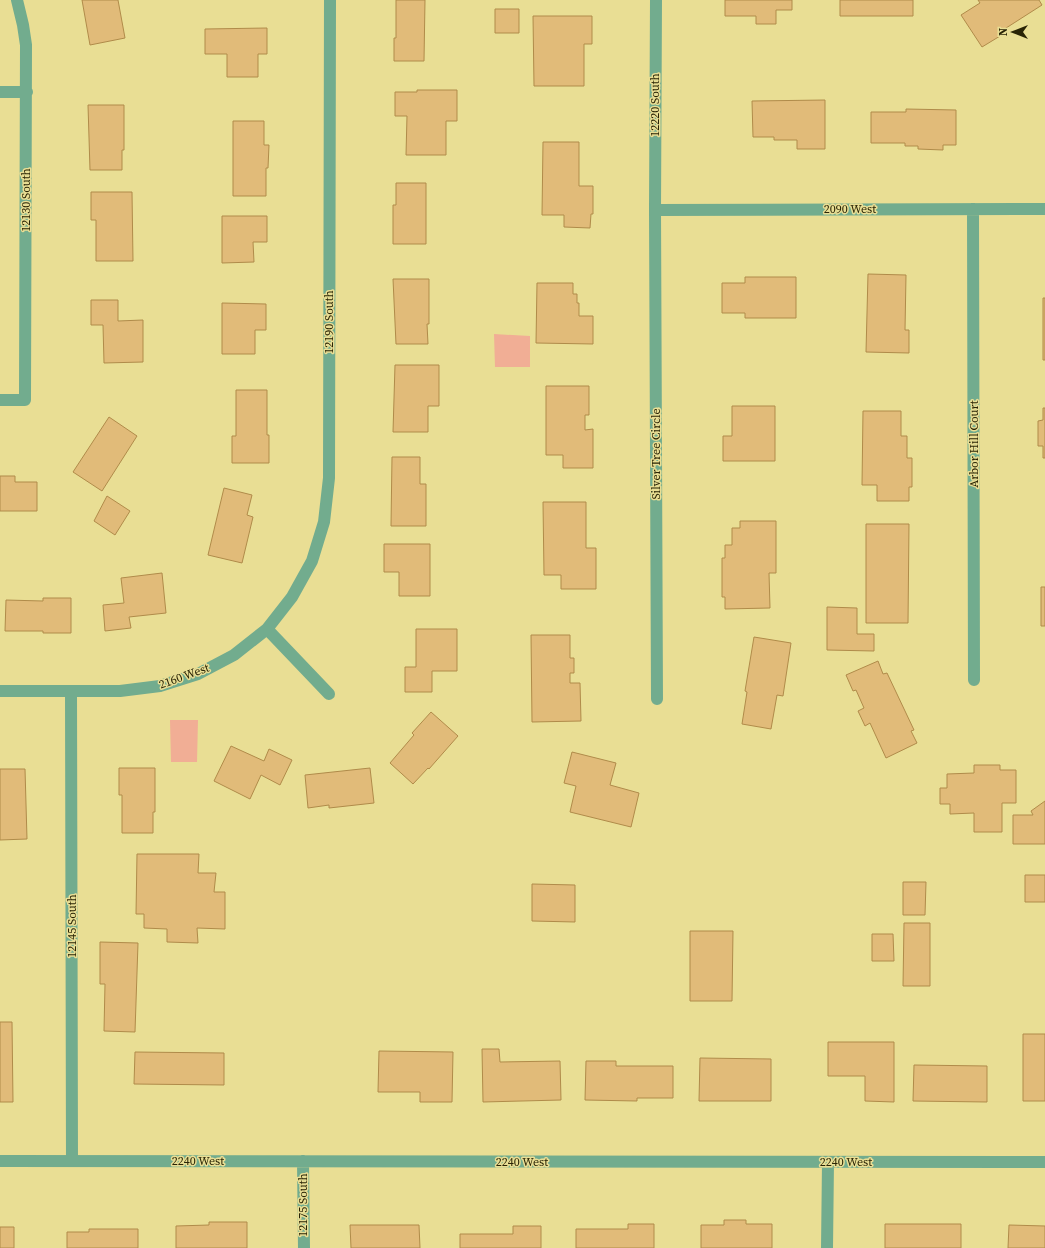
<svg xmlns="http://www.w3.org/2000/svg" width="1045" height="1248" viewBox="0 0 1045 1248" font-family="'Source Serif 4',serif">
<rect width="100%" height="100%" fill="#e9de94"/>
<path fill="#f1ae95" d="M494 334 530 336V367H495Z
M170 720H198L197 762H171Z"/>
<path fill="#e1bb79" stroke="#b08b4a" d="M82 0H118L125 38 90 45Z
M396 0H425L424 61H394V38H396Z
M725 0H792V10H776V24H756V16H725Z
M840 0H913V16H840Z
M978 0H1039L1042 5 1003 30 1005 33 982 47 961 15 980 3Z
M495 9H519V33H495Z
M533 16H592V44H584V86H534Z
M267 28V54H258V77H227V54H205V29Z
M417 90H457V121H446V155H406L407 116H395V92H417Z
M825 100V149H797V140H774V137H753L752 101Z
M88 105H124V150H122V170H90Z
M906 109 956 110V145H943V150L918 149V146H905V143H871V112H906Z
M233 121H264V145H269L268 168H266V196H233Z
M543 142H579V186H593V214H591L590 228 564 227V215H542Z
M396 183H426V244H393V205H396Z
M91 192H132L133 261H96V220H91Z
M222 216H267V242H253L254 262 222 263Z
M868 274 906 275 905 330H909V353L866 352Z
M745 277H796V318H745V313H722V283H745Z
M393 279H429V324H427L428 344H396Z
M537 283H573V294H577V303H579V316H593V344L536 343Z
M1043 298H1045V360H1043Z
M91 300H118V321L143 320V362L104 363 103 325H91Z
M222 303 266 304V330H255V354H222Z
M395 365H439V406H428V432H393Z
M546 386H589V415H585V430L593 429V468H563V455H546Z
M236 390H267V435H269V463H232V436H236Z
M732 406H775V461H723V436H732Z
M1043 408H1045V458H1043V446H1038V421L1043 420Z
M863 411H901V436H907V458H912V487H909V501H877V485H862Z
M109 417 137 436 102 491 73 472Z
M392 457H420V484H426V526H391Z
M0 476H15V482H37V511H0Z
M224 488 252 495 247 515 253 517 242 563 208 555Z
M107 496 130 511 115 535 94 521Z
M543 502H586V548H596V589H561V575H544Z
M740 521H776V573H769L770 608 725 609V597H722V558H725V545H732V528H740Z
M866 524H909L908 623H866Z
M384 544H430V596H399V572H384Z
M162 573 166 613 129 617 131 628 105 631 103 605 124 603 121 578Z
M1041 587H1045V626H1041Z
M43 598H71V633H43V631H5L6 600 43 601Z
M827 607 857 608V634H874V651L827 650Z
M416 629H457V671H432V692H405V667H416Z
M531 635H570V658H574V673H570V683H580L581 721 532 722Z
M754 637 791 643 783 696 777 695 771 729 742 724 747 692 745 691Z
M878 661 883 674 887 673 914 730 911 731 917 743 886 758 870 723 865 726 858 711 864 708 856 690 853 691 846 675Z
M431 712 458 736 429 769 428 768 413 784 390 763 414 735 412 733Z
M231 746 264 761 269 749 292 760 280 785 261 775 250 799 214 781Z
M572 752 616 763 610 785 639 793 631 827 570 812 576 786 564 783Z
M974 765H1000V770H1016V803H1002V832H974V813L950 814V804H940V788H947V774L974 773Z
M119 768H155V812H153V833H122V795H119Z
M370 768 374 803 329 808V805L308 808 305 775Z
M0 769H25L27 839 0 840Z
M1045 801V844H1013V815H1033L1031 811Z
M137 854H199L198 873H216L214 892H225V929L197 928 198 943 167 942V929L144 928V914H136Z
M1025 875H1045V902H1025Z
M903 882H926L925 915H903Z
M532 884 575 885V922L532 921Z
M904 923H930V986H903Z
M690 931H733L732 1001H690Z
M872 934H893L894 961H872Z
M100 942 138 943 135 1032 104 1031 105 984H100Z
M0 1022H12L13 1102H0Z
M1023 1034H1045V1101H1023Z
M828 1042H894V1102L865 1101V1076H828Z
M482 1049H499L500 1062 560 1061 561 1100 483 1102Z
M379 1051 453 1052 452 1102H420V1092H378Z
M135 1052 224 1053V1085L134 1084Z
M700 1058 771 1059V1101H699Z
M586 1061H616V1066H673V1098H637V1101L585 1100Z
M914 1065 987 1066V1102L913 1101Z
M724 1220H746V1224H772V1248H701V1225H724Z
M209 1222H247V1248H176V1226L209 1225Z
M628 1224H654V1248H576V1229H628Z
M885 1224H961V1248H885Z
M350 1225H419L420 1248H351Z
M1009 1225 1045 1226V1248H1008Z
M513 1226H541V1248H460V1234H513Z
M0 1227H14V1248H0Z
M89 1229H138V1248H67V1232H89Z"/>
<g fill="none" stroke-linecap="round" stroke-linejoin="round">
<path stroke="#72ac8e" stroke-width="12" d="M656 0 655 210 657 699
M0 92H27
M973 209 974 680
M655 210 1045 209
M0 400H25L26 45 23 25 17 0
M267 629 329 694
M0 691H120L160 686 198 674 234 655 267 629 292 597 312 561 324 522 329 478 330 0
M71 691 72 1161
M0 1161 1045 1162
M303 1161 304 1248
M827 1248 828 1162"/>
</g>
<g text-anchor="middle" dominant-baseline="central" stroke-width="3" stroke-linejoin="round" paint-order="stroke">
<g font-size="12" fill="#292405" stroke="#e9de94">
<text transform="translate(655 105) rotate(-90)">12220 South</text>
<text transform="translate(26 200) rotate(-90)">12130 South</text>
<text x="850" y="209">2090 West</text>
<text transform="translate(329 322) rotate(-90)">12190 South</text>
<text transform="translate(974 444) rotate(-90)">Arbor Hill Court</text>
<text transform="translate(656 454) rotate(-90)">Silver Tree Circle</text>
<text transform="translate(184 676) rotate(-20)">2160 West</text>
<text transform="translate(72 926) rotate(-90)">12145 South</text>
<text x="198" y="1161">2240 West</text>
<text x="522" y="1162">2240 West</text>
<text x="846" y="1162">2240 West</text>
<text transform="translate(303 1205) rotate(-90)">12175 South</text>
</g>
</g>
<g transform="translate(1013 32) rotate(270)" stroke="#e9de94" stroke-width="3" paint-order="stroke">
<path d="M0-3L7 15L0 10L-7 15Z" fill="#292405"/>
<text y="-6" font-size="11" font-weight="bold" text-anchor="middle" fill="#292405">N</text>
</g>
</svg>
